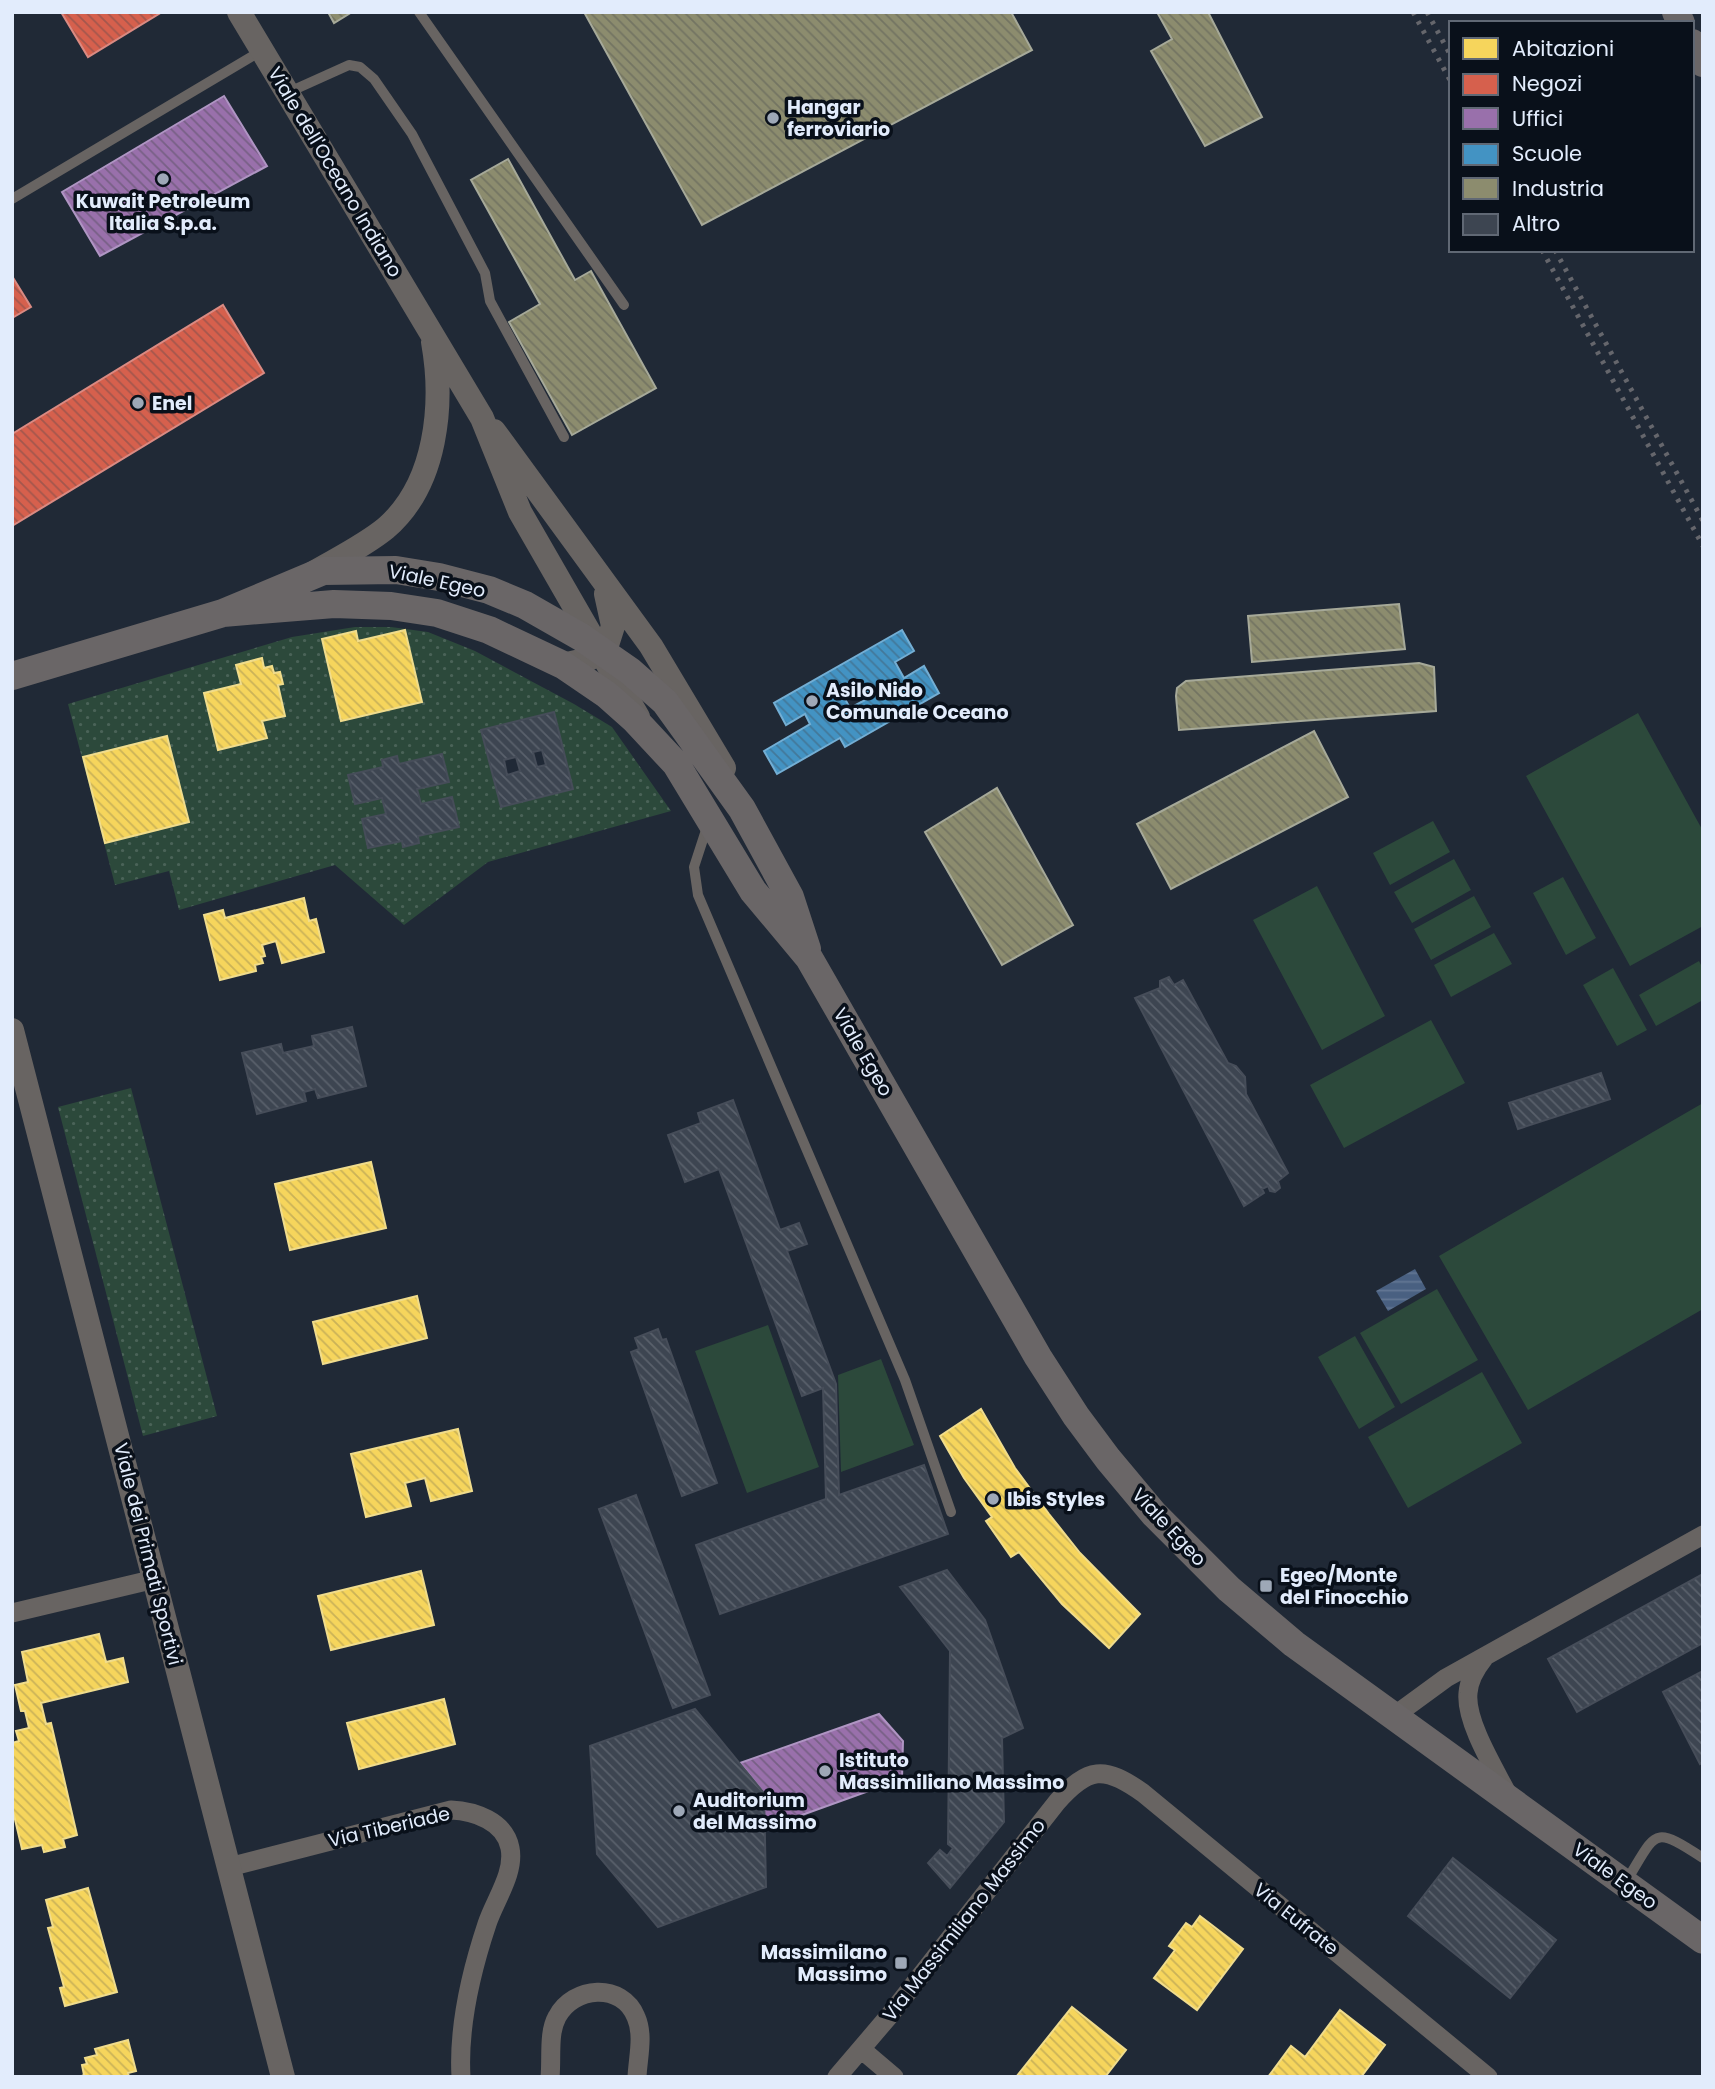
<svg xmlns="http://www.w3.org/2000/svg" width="1715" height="2089" viewBox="0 0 1715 2089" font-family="Poppins,sans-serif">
<defs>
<pattern id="garden-dots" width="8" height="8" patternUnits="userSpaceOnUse" patternTransform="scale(1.75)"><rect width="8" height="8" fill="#2c493b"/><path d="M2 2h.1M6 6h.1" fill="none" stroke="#4a6358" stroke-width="1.8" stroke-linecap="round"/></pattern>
<pattern id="water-rules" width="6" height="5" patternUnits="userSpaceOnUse" patternTransform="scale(1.75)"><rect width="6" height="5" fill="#496081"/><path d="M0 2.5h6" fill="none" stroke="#637794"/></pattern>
<pattern id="homes-back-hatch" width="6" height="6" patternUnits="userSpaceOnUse" patternTransform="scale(1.75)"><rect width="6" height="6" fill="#f6d55c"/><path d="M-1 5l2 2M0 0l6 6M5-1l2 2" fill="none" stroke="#cab258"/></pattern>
<pattern id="shops-back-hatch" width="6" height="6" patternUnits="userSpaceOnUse" patternTransform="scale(1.75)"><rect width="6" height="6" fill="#d6604d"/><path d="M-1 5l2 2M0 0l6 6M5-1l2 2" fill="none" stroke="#a3574d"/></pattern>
<pattern id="offices-back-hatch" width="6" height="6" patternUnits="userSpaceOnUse" patternTransform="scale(1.75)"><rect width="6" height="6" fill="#9970ab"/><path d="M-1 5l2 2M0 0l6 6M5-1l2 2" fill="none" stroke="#776085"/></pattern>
<pattern id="schools-back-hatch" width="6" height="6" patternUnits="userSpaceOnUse" patternTransform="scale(1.75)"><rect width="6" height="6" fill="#4393c3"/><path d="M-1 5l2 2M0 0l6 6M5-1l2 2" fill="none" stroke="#437899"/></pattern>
<pattern id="industry-back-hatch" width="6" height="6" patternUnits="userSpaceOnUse" patternTransform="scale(1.75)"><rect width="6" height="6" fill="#8c8c6e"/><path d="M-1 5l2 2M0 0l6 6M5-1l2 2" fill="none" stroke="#737462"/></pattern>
<pattern id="building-back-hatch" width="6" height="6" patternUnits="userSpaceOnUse" patternTransform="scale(1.75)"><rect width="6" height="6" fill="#3d4551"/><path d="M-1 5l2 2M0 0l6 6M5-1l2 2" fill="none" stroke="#59606b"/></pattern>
</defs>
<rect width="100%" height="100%" fill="#202936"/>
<path fill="url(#garden-dots)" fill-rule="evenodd" d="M355 627H391L428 632 475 651 574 704 612 727 671 811 488 862 404 925 335 865 179 910 169 871 115 885 68 704 292 637ZM554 712 573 788 501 807 481 731Z
M131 1088 217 1416 143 1436 58 1107Z"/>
<path fill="#2c493b" d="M1638 713 1703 831V926L1630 966 1526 776Z
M1433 821 1450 852 1390 885 1373 853Z
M1454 859 1471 890 1412 923 1394 892Z
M1563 877 1596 938 1566 955 1533 893Z
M1317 886 1385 1016 1322 1050 1253 920Z
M1474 896 1491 927 1431 960 1414 929Z
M1494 933 1512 964 1451 997 1434 965Z
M1699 961 1703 969V1000L1656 1026 1639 995Z
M1613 968 1647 1030 1617 1046 1583 985Z
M1431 1020 1465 1083 1344 1148 1310 1085Z
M1703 1103V1309L1528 1410 1439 1256Z
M1437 1289 1478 1360 1401 1404 1360 1333Z
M768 1325 819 1467 747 1493 695 1351Z
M1355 1336 1395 1407 1359 1429 1318 1357Z
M881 1359 914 1445 841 1472 838 1375Z
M1482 1372 1522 1443 1408 1508 1368 1437Z"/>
<path fill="url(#water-rules)" d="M1415 1269 1426 1289 1388 1311 1376 1291Z"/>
<path fill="url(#homes-back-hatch)" stroke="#f0dc8c" stroke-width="2" d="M405 630 422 702 341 721 322 639 356 631 358 641Z
M262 658 264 668 272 666 274 673 280 672 283 684 278 685 285 716 262 721 267 738 218 750 204 693 241 684 236 665Z
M167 736 189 822 105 843 83 757Z
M304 898 309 921 316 919 324 952 282 963 276 941 262 945 265 956 261 957 263 963 255 965 256 971 220 980 204 915 223 910 225 918Z
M371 1162 386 1228 290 1250 275 1184Z
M417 1296 427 1338 323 1364 313 1322Z
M981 1409 1015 1468 1049 1514 1080 1553 1140 1614 1109 1648 1062 1604 1019 1552 1011 1557 986 1521 992 1517 964 1478 940 1436Z
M458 1429 472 1491 431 1501 425 1478 405 1483 411 1506 366 1517 351 1454Z
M421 1571 434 1625 331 1650 318 1596Z
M99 1634 106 1662 123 1658 128 1682 41 1703 46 1724 51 1723 77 1835 63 1839 65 1847 44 1852 42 1845 22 1849 12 1807V1743L19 1741 16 1731 29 1728 25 1711H21L15 1685 28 1682 22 1652Z
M444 1699 455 1744 359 1769 347 1723Z
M88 1888 117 1992 65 2006 60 1988 64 1987 48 1928 53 1927 46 1900Z
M1200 1916 1243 1949 1197 2010 1154 1978 1175 1950 1169 1946 1186 1923 1192 1927Z
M1072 2007 1126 2050 1105 2077H1016Z
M1340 2010 1385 2045 1361 2077H1268L1291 2046 1305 2057Z
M128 2040 136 2071 128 2073 129 2077H80L84 2075 82 2065 87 2064 85 2058 97 2055 95 2049Z"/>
<path fill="url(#shops-back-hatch)" stroke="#da8a82" stroke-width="2" d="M61 12H162L88 57Z
M12 276 31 307 12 318Z
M223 305 264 373 12 526V434Z"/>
<path fill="url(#offices-back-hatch)" stroke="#af95c3" stroke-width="2" d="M224 96 267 166 100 256 62 192Z
M879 1714 903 1741 902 1779 763 1829 764 1793 740 1763Z"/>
<path fill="url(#schools-back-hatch)" stroke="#73aed4" stroke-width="2" fill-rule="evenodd" d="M902 630 914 651 895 662 904 678 924 666 939 693 845 747 840 738 777 774 764 751 810 724 805 714 786 725 774 703ZM864 689 869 698 850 708 845 699Z"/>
<path fill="url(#industry-back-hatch)" stroke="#a6a999" stroke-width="2" d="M328 12H352L334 23Z
M584 12H1011L1032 50 702 225Z
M1157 12H1208L1262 117 1205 146 1151 51 1172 39Z
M508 159 575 280 591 271 656 388 572 435 509 322 540 304 471 180Z
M1399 604 1405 649 1252 662 1248 616Z
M1419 663 1434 667 1436 711 1179 730 1176 696 1177 688 1186 681Z
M1314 731 1348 797 1171 889 1137 824Z
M997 788 1073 925 1002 965 925 832Z"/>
<path fill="url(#building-back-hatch)" stroke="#464d59" stroke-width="2" fill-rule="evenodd" d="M554 712 573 789 501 807 481 730ZM542 750 546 765 537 767 533 752ZM516 757 520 771 507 775 504 760Z
M442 754 449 782 417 789 421 804 452 797 459 827 418 836 419 843 403 847 402 841 368 848 362 819 386 814 382 798 355 804 348 775 383 767 382 760 397 756 399 764Z
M1169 977 1174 985 1183 980 1228 1063 1236 1066 1245 1077 1246 1094 1288 1173 1278 1181 1280 1188 1275 1192 1270 1191 1268 1186 1262 1189 1264 1193 1244 1206 1135 998 1160 988V981Z
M352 1027 366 1086 318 1098 315 1089 304 1092 306 1101 257 1114 242 1053 281 1044 283 1053 314 1046 312 1036Z
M1601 1073 1610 1099 1518 1129 1509 1103Z
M733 1100 780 1230 799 1223 807 1244 787 1251 836 1384 839 1495 924 1465 948 1534 720 1614 696 1545 826 1499 823 1388 802 1396 719 1169 685 1182 668 1135 701 1123 698 1113Z
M658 1329 662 1340 666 1339 717 1483 682 1496 631 1352 639 1349 635 1338Z
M636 1495 710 1695 673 1708 599 1509Z
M947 1570 985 1620 1023 1728 1002 1738 1004 1822 950 1888 928 1863 940 1850 947 1856 953 1848 948 1844 950 1651 900 1587Z
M1703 1574V1643L1577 1712 1548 1659Z
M1703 1671V1762L1700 1764 1663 1692Z
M695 1709 764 1793 766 1887 658 1927 597 1854 590 1746Z
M1453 1858 1556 1940 1510 1998 1408 1916Z"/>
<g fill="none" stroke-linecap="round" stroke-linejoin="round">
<path stroke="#686462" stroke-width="10" d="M419 12 624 305
M289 92 349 65 360 67 374 79 412 134 485 273 490 301 564 437
M12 199 261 51
M708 824 694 867 698 895 905 1380 951 1512
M1627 1880C1657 1831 1652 1825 1703 1858"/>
<path stroke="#686462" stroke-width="19" d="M12 1613 155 1579
M1484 1658C1476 1668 1469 1679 1468 1693 1465 1722 1496 1771 1509 1797
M1394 1716 1446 1678 1703 1535
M229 1867 451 1810C474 1811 505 1821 510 1848 515 1873 495 1900 487 1924 471 1972 458 2025 461 2077
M861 2049 894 2077
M550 2077C552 2058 548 2033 557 2017 573 1986 622 1982 636 2017 644 2035 638 2057 637 2077
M837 2077 889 2016 1057 1802C1088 1767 1104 1765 1143 1793L1488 2077"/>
<path stroke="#686462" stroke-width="24" d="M239 12 482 418 520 512 638 717
M494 431 651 646 724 768
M313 573C337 559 364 546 386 528 437 484 444 404 433 342
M563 665 589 659 606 648 613 626 606 594
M12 1030 283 2077"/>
<path stroke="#6a6667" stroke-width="28" d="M1676 12 1681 23
M1692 43 1703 63
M223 613 334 604 391 606 437 613 489 630 563 665 607 695 634 719 676 764 753 891 809 958 1038 1357 1076 1416 1108 1459 1154 1514 1229 1589 1294 1644 1703 1940
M12 676 223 613 323 571 396 570 439 577 489 590 525 605 581 637 630 671 665 702 742 809 790 897 807 949"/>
<path stroke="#65666c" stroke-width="5" stroke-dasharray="3.5 7" stroke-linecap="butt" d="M1413 12 1451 82
M1427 12 1451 56
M1542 250 1703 546
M1555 250 1703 521"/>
</g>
<g fill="#9ea8b7" stroke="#09101a" stroke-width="2.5">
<circle cx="773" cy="118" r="7"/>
<circle cx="163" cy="179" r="7"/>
<circle cx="138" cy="403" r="7"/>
<circle cx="812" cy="701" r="7"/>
<circle cx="993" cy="1499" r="7"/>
<rect x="1259" y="1579" width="14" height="14" rx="3.5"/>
<circle cx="825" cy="1771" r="7"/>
<circle cx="679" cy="1811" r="7"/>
<rect x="894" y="1956" width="14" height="14" rx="3.5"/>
</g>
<g text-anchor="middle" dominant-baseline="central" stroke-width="7" stroke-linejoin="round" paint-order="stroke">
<g font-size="19" font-weight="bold" fill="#e2ecfc" stroke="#09101a" text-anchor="start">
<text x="787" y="107">Hangar<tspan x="787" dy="22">ferroviario</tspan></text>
<text x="163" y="201" text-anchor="middle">Kuwait Petroleum<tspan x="163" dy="22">Italia S.p.a.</tspan></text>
<text x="152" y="403">Enel</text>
<text x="826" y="690">Asilo Nido<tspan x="826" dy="22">Comunale Oceano</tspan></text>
<text x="1007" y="1499">Ibis Styles</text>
<text x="1280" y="1575">Egeo/Monte<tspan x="1280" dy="22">del Finocchio</tspan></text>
<text x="839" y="1760">Istituto<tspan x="839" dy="22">Massimiliano Massimo</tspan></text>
<text x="693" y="1800">Auditorium<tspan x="693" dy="22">del Massimo</tspan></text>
<text x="887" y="1952" text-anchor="end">Massimilano<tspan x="887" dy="22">Massimo</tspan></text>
</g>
<g font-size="19" fill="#e2ecfc" stroke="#09101a">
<text transform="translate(335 172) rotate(59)">Viale dell'Oceano Indiano</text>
<text transform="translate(437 581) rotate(12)">Viale Egeo</text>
<text transform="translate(863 1052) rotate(60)">Viale Egeo</text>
<text transform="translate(1169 1527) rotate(47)">Viale Egeo</text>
<text transform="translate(148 1554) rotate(76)">Viale dei Primati Sportivi</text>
<text transform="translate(389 1827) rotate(-13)">Via Tiberiade</text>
<text transform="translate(1615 1876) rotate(36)">Viale Egeo</text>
<text transform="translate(1296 1919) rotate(39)">Via Eufrate</text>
<text transform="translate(964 1920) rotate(-52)">Via Massimiliano Massimo</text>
</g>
</g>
<rect width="1715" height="2089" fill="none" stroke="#e2ecfc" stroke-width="28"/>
<rect x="1449" y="21" width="245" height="231" fill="#09101a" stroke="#606874" stroke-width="2"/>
<rect x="1463" y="38" width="35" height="21" fill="#f6d55c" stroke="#606874" stroke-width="2"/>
<text x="1512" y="56" font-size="21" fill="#e2ecfc">Abitazioni</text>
<rect x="1463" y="74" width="35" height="21" fill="#d6604d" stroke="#606874" stroke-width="2"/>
<text x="1512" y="91" font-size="21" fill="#e2ecfc">Negozi</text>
<rect x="1463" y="108" width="35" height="21" fill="#9970ab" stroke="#606874" stroke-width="2"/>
<text x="1512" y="126" font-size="21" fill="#e2ecfc">Uffici</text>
<rect x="1463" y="144" width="35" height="21" fill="#4393c3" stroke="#606874" stroke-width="2"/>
<text x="1512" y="161" font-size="21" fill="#e2ecfc">Scuole</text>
<rect x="1463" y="178" width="35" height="21" fill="#8c8c6e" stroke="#606874" stroke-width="2"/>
<text x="1512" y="196" font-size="21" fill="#e2ecfc">Industria</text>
<rect x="1463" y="214" width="35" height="21" fill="#3d4551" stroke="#606874" stroke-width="2"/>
<text x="1512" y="231" font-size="21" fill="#e2ecfc">Altro</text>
</svg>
